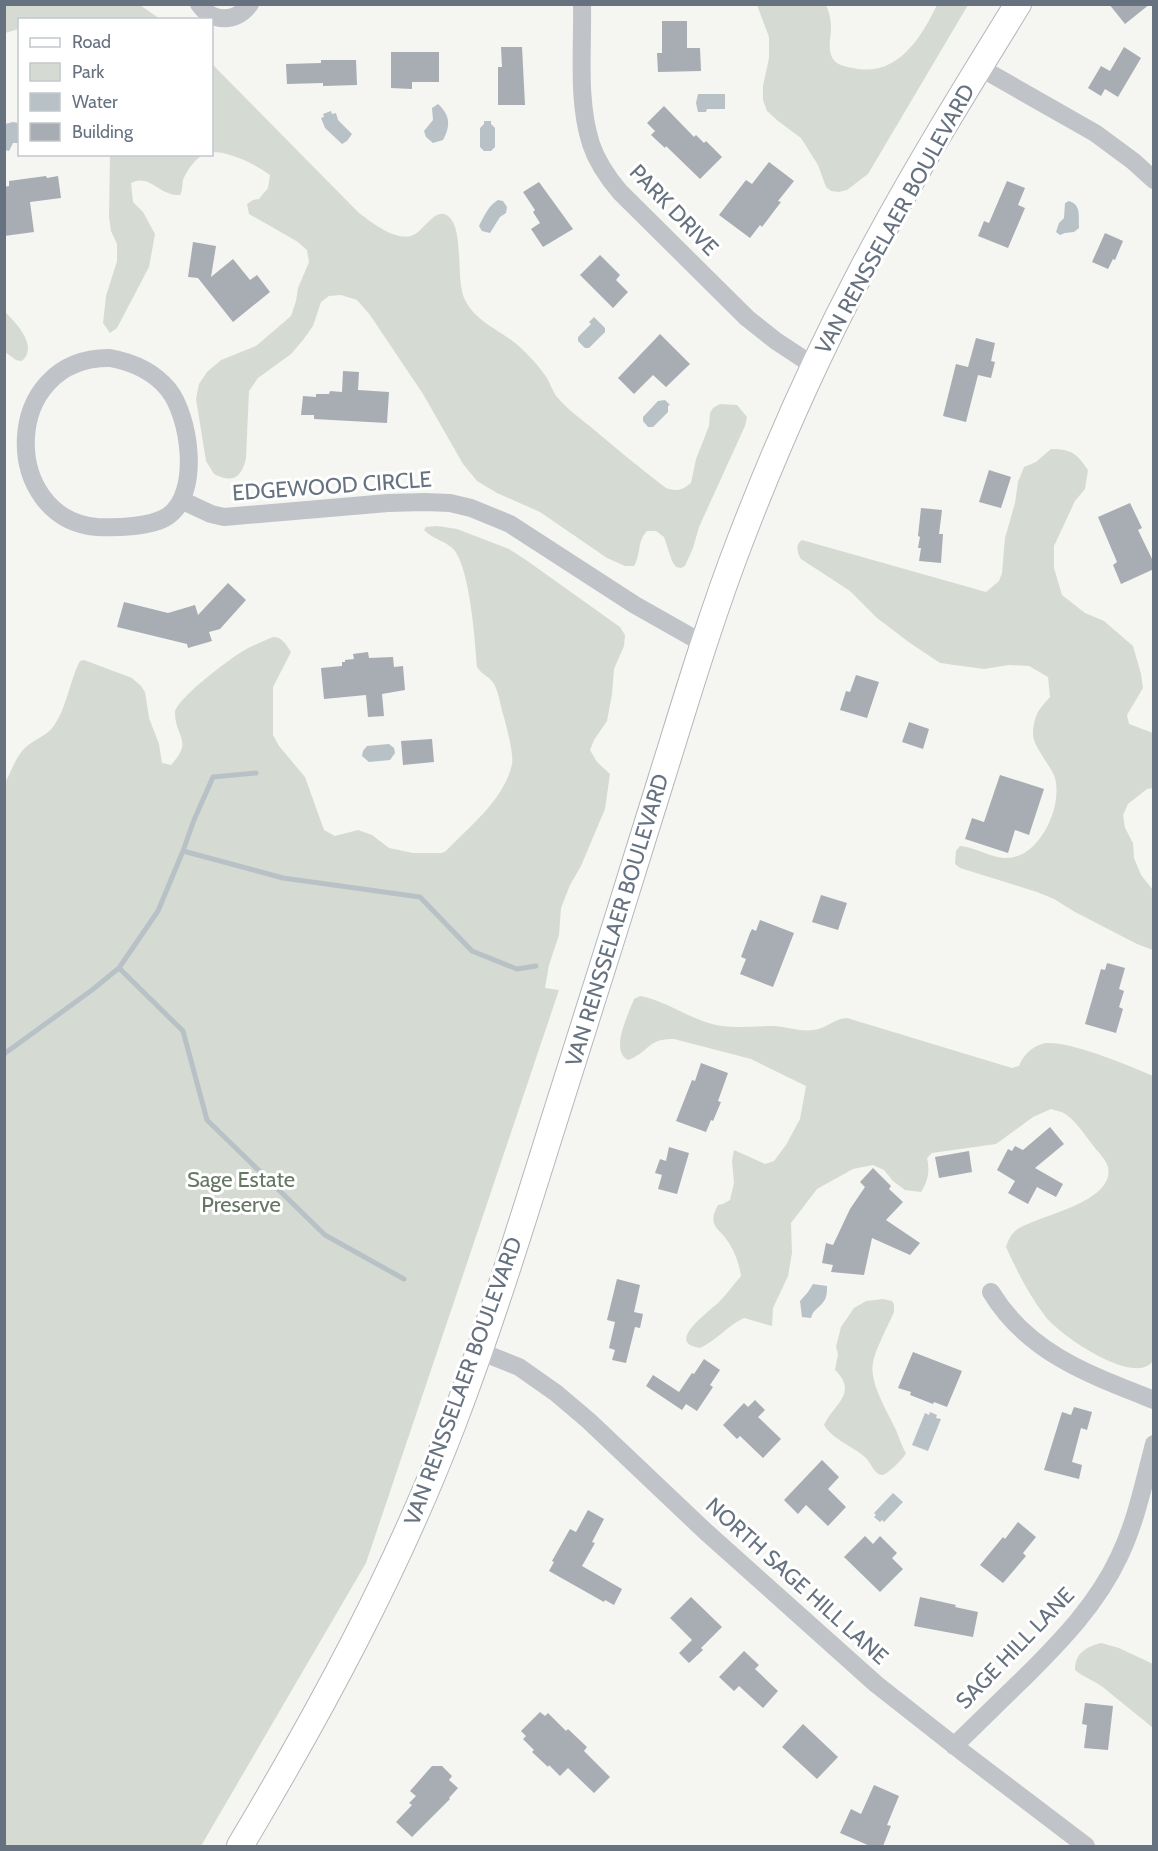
<svg xmlns="http://www.w3.org/2000/svg" width="1158" height="1851" viewBox="0 0 1158 1851" font-family="Cabin,sans-serif">
<rect width="100%" height="100%" fill="#f5f5f2"/>
<path fill="#d5dbd3" d="M4 5H140L160 19 20 20 19 29 5 33Z
M757 5H826C829 11 831 20 831 27 831 38 827 49 833 59 837 65 846 67 853 68 897 78 921 38 937 5H968L868 174 847 190 839 192 831 191 826 187 818 165 801 138 778 121 767 111 763 100V86L769 58V37Z
M212 64 358 212C371 222 393 240 411 236 423 233 435 206 448 216 465 229 455 281 465 300 477 324 504 331 523 350 530 357 538 365 544 374 550 381 552 391 557 397 567 409 580 418 592 428 616 448 641 469 666 488 678 492 682 490 691 483L696 459 709 426 710 413 713 408 720 404 737 405 747 417 745 426 699 527 693 548 685 566 681 568 676 567 672 561 664 537 656 531H647C637 541 641 555 634 566H625L607 558 540 512 497 493 477 481 463 464 423 394 370 315 357 300 341 295 329 296 321 302 313 326 303 340 291 354 258 378 249 391 246 458C242 477 233 484 214 474L206 461 196 399 199 384 207 372 221 360 256 346 291 316 296 301 298 288 309 262 307 250 298 242 249 214 247 204 253 200 259 199 268 188 270 175C255 164 231 152 212 152Z
M110 155H202C194 161 187 170 183 180 182 186 183 189 180 195 159 196 150 173 131 183L133 202 143 212 155 234 149 267 117 328 110 333 103 323 106 296 117 261V244L111 231 109 217Z
M5 312C16 323 39 346 22 361L16 360 5 352Z
M1051 449C1072 449 1077 454 1088 470L1085 489 1075 501 1054 546V568L1062 595 1085 613 1104 621 1133 646 1141 674 1143 688 1127 715 1129 724 1153 733V788L1147 789 1128 804 1123 815 1125 828 1133 843 1134 858 1141 875 1153 890V950L1137 944 1075 912 1054 899 1037 892 960 868 955 864 956 851 960 846C975 847 989 857 1004 858 1039 860 1063 807 1055 778 1051 765 1032 746 1033 733 1034 715 1039 709 1050 697L1048 677 1029 666 1009 665 984 669 940 663 910 643 877 618 850 591 801 559C797 553 795 544 802 540L986 592 999 581 1002 573 1005 538 1015 503 1018 482 1024 467 1036 462Z
M437 526 457 529 509 549 526 560 620 627 625 635 624 646 614 669 612 694 607 721 594 740 590 750 597 762 610 774 605 809 581 866 570 885 561 908 559 935 549 965 545 988 559 990 366 1563 201 1846H5V783C11 772 15 759 23 750 32 740 45 737 53 727 67 708 69 682 80 661L84 660 132 678 141 686 145 692 149 718 159 744 162 763 171 765C194 740 175 737 175 713 175 700 227 661 240 653 250 646 262 642 273 637 283 637 286 645 291 652L273 687V735L279 746 305 777 324 830 335 836 358 830 372 835 389 848 413 853H442L446 851C469 827 505 799 512 764 514 754 506 724 503 714 500 704 498 686 490 679 485 675 481 673 477 667 475 640 470 572 455 551 447 541 432 539 424 530L426 527Z
M640 996C668 1001 693 1022 722 1026 739 1028 755 1026 772 1026 786 1026 799 1032 813 1030 826 1029 835 1018 847 1018L1012 1068 1019 1066C1023 1056 1031 1047 1042 1044 1061 1037 1133 1067 1153 1076L1154 1359C1138 1390 1058 1334 1045 1316 1029 1295 1017 1271 1006 1247 1008 1241 1010 1236 1015 1231 1036 1215 1115 1204 1108 1167 1106 1160 1099 1153 1095 1148 1087 1138 1078 1124 1068 1116 1064 1112 1057 1111 1051 1109L1033 1117 996 1144 932 1153 927 1158C930 1171 928 1181 921 1192L905 1190 893 1181 884 1170 873 1165 853 1169 817 1189 791 1223 792 1253 788 1276 773 1308 772 1326 744 1318C726 1327 717 1340 700 1348 696 1347 689 1346 687 1342 681 1331 712 1309 719 1302 727 1294 734 1284 741 1276 739 1263 734 1249 726 1239 723 1233 716 1230 714 1223 712 1216 715 1211 718 1205L723 1204 730 1200 734 1183 732 1161 734 1150 765 1164 774 1161 786 1145 800 1119 806 1086 751 1059 674 1039C648 1038 648 1053 628 1060 609 1051 629 1013 634 999Z
M883 1299 892 1301 894 1304V1312C888 1326 875 1350 873 1363 869 1382 887 1411 895 1428 899 1436 901 1445 906 1453 904 1458 887 1475 882 1475 875 1475 870 1462 866 1458 853 1446 833 1440 824 1425 833 1405 859 1393 835 1370L838 1354 836 1347 841 1327 854 1308 866 1301Z
M1101 1643 1119 1648 1153 1664V1728C1137 1715 1120 1701 1104 1688 1094 1680 1083 1677 1075 1670 1075 1653 1086 1647 1101 1643Z"/>
<path fill="#b8c1c6" d="M698 94H725V109H707L706 112H698L696 103Z
M438 104C450 115 451 125 443 140L433 143 426 137 424 131 433 120 432 108Z
M331 111 332 114 336 113 338 120 352 134 347 141 342 144 325 128 321 118 324 117 323 114Z
M484 121H491V124L495 128V147L491 151H484L480 147V128L484 124Z
M13 122 19 123V143H13L9 151 5 150V124Z
M498 200 503 201 507 207 506 213 500 217 490 233 482 231 479 226C484 216 489 205 498 200Z
M1069 201C1082 205 1078 217 1079 228L1074 232 1065 233 1060 235 1056 232 1059 223 1064 218 1065 203Z
M594 317 605 328V332L589 348H585L578 341V337L591 324 589 322Z
M665 400 670 405 668 406V412L653 427H648L643 421V417L658 401Z
M389 744 394 748 395 753 390 760 369 762 362 756 363 751 367 746Z
M813 1284 827 1286C827 1291 827 1297 824 1301 820 1308 813 1309 811 1318L802 1317 800 1301 808 1292Z
M930 1412 937 1415 936 1418 941 1419 928 1451 912 1445 925 1413 929 1415Z
M893 1493 903 1502 884 1522 882 1520 880 1522 874 1517 876 1515 874 1513Z"/>
<g fill="none" stroke-linecap="round" stroke-linejoin="round">
<path stroke="#b8c1c6" stroke-width="5" d="M183 851 194 820 213 777 256 773
M119 968 183 1031 207 1120 325 1235 404 1279
M4 1054 92 990 119 968 158 911 183 851 283 878 420 897 472 951 517 969 536 966"/>
</g>
<path fill="#a7adb3" d="M1109 4H1150L1125 24Z
M662 21H687V48H700L701 71 658 72 657 53H662Z
M501 47H522L525 105H498V67H502Z
M1124 47 1141 58 1118 97 1105 89 1101 96 1088 88 1101 66 1110 71Z
M391 52H439V82H412V89L391 88Z
M321 60H356L357 85 323 86V83L287 84 286 64 321 63Z
M664 106 694 137 696 135 704 143 706 141 722 157 700 179 666 146 665 148 651 135 655 131 647 123Z
M769 162 794 181 778 201 781 202 762 227 760 225 750 238 719 215 746 180 752 184Z
M46 176 47 178 58 176 61 198 30 202 34 232 4 236V187L9 186V181Z
M1007 181 1025 188 1018 205 1025 208 1008 248 978 236 984 221 989 223Z
M539 182 573 229 543 247 531 229 540 223 533 212 535 210 523 192Z
M1105 233 1123 241 1115 260 1113 259 1108 269 1092 262Z
M193 242 216 246 211 277 233 259 250 280 257 275 270 292 233 322 198 278 188 277Z
M600 255 620 275 616 280 628 292 613 308 580 275Z
M660 334 690 364 666 387 653 375 634 394 618 378Z
M976 338 995 343 991 361 995 362 991 378 978 375 966 422 943 416 956 364 968 367Z
M343 371 359 372 358 390 389 392 387 423 314 419V415H301L303 396 316 397V394H329L330 391 342 392Z
M989 470 1011 477 1001 508 979 502Z
M1130 503 1142 528 1138 530 1154 563V569L1121 584 1113 565 1117 562 1098 517Z
M921 508 942 510 939 534H943L941 563 919 561 921 548H918L920 537 918 536Z
M228 583 246 600 220 629 209 632 212 641 188 648 187 644 117 627 124 602 168 613 195 605 198 615Z
M368 652 369 658 393 657 394 667 403 666 405 690 382 694 384 716 368 717 366 695 324 699 321 668 342 666V662H345V660L354 659 353 654Z
M856 675 879 682 867 718 840 710 846 691 850 692Z
M909 722 929 729 923 749 902 742Z
M432 739 434 762 403 765 401 741Z
M1000 775 1044 789 1029 835 1015 830 1008 853 965 839 972 818 984 822Z
M821 895 847 903 838 930 812 922Z
M760 920 794 933 773 987 740 974 746 959 741 957 750 933 752 929 756 931Z
M1107 963 1125 968 1119 989 1124 991 1119 1007 1123 1009 1116 1033 1085 1024 1101 969 1105 970Z
M701 1063 728 1073 718 1101 721 1102 713 1121 711 1120 706 1132 676 1121 692 1080 695 1081Z
M1050 1127 1064 1144 1035 1168 1063 1184 1056 1197 1037 1187 1028 1204 1008 1193 1015 1181 997 1170 1008 1149 1012 1151 1015 1146 1023 1150Z
M669 1147 689 1153 677 1194 658 1189 662 1175 655 1173 660 1159 666 1161Z
M969 1151 972 1172 939 1178 935 1157Z
M873 1168 891 1186 889 1189 903 1202 886 1220 920 1243 910 1255 872 1238 864 1275 831 1272 833 1265 822 1263 826 1243 833 1245 850 1209 865 1187 860 1182Z
M617 1279 640 1285 634 1312 643 1314 640 1328 635 1327 626 1363 612 1360 615 1350 609 1348 615 1322 607 1320Z
M913 1352 962 1371 947 1407 934 1402 933 1404 910 1395 911 1392 898 1388Z
M704 1359 720 1370 710 1385 713 1387 697 1411 686 1404 682 1410 646 1386 653 1375 679 1392 692 1373 694 1374Z
M755 1400 765 1410 758 1417 781 1439 763 1458 740 1436 737 1439 723 1425 744 1403 748 1407Z
M1074 1407 1092 1412 1087 1430 1081 1428 1072 1462 1082 1465 1079 1479 1044 1470 1062 1412 1071 1415Z
M822 1460 839 1477 828 1489 846 1507 828 1526 806 1505 798 1514 784 1500Z
M588 1510 604 1519 592 1542 595 1543 582 1566 622 1589 614 1605 605 1600 604 1602 549 1571 554 1562 552 1561 570 1529 576 1532Z
M1018 1522 1036 1537 1023 1553 1026 1556 1003 1583 980 1565 1003 1537 1005 1539Z
M865 1536 873 1544 880 1536 897 1553 892 1558 903 1569 880 1592 844 1557Z
M691 1597 722 1627 701 1648 703 1650 689 1663 679 1653 692 1640 670 1618Z
M920 1597 956 1605 955 1607 978 1612 973 1637 914 1626Z
M744 1651 759 1665 755 1669 778 1691 763 1708 739 1686 734 1691 719 1677Z
M1085 1703 1113 1706 1108 1750 1084 1748 1087 1725 1082 1724Z
M540 1712 545 1716 548 1713 566 1731 568 1729 587 1747 584 1751 610 1777 594 1793 568 1768 560 1776 549 1765 548 1767 532 1752 534 1750 523 1739 526 1736 521 1731Z
M803 1724 838 1757 817 1779 782 1747Z
M432 1766H442L452 1776 449 1780 458 1788 449 1798 450 1799 412 1837 396 1822 412 1805 409 1803 416 1796 410 1791Z
M874 1785 899 1796 887 1825 891 1826 883 1846H870L840 1833 851 1809 861 1814Z"/>
<g fill="none" stroke-linecap="round" stroke-linejoin="round">
<defs>
<path id="secondary" d="M240 1846C321 1710 396 1572 453 1423 490 1326 521 1226 552 1127 589 1011 625 896 661 780 686 700 710 619 740 541 775 450 814 361 860 274 908 182 963 93 1018 4"/>
</defs>
<use href="#secondary" stroke="#b3b7bb" stroke-width="28"/>
<path stroke="#c0c3c7" stroke-width="18" d="M199 4C212 23 236 23 250 4
M582 4C583 50 577 100 591 144 597 162 608 178 620 192L747 318 776 341 814 366
M979 67 1095 133 1133 161 1154 180
M110 358C132 362 153 371 168 389 190 416 201 493 168 516 152 527 116 528 97 527 0 519 0 357 110 358Z
M181 500 211 514 224 517 388 503 425 502 450 503 471 508 510 524 635 605 704 644
M991 1292C1028 1353 1090 1375 1154 1400
M479 1351 519 1367 556 1393 589 1421 705 1531 876 1684 965 1754 1086 1846
M954 1746C978 1723 1002 1699 1026 1676 1062 1640 1097 1604 1119 1557 1136 1522 1144 1482 1154 1444"/>
<use href="#secondary" stroke="#fff" stroke-width="26"/>
</g>
<g text-anchor="middle" dominant-baseline="central" stroke-width="6" stroke-linejoin="round" paint-order="stroke">
<g font-size="22" fill="#667280" stroke="#fff">
<text transform="translate(674 210) rotate(46)">PARK DRIVE</text>
<text transform="translate(895 219) rotate(-61)">VAN RENSSELAER BOULEVARD</text>
<text transform="translate(332 486) rotate(-4)">EDGEWOOD CIRCLE</text>
<text transform="translate(617 920) rotate(-73)">VAN RENSSELAER BOULEVARD</text>
<text transform="translate(463 1381) rotate(-70)">VAN RENSSELAER BOULEVARD</text>
<text transform="translate(797 1581) rotate(42)">NORTH SAGE HILL LANE</text>
<text transform="translate(1015 1648) rotate(-46)">SAGE HILL LANE</text>
</g>
<g font-size="22" fill="#667864" stroke="#fff">
<text x="241" y="1179">Sage Estate<tspan x="241" dy="25">Preserve</tspan></text>
</g>
</g>
<rect width="1158" height="1851" fill="none" stroke="#667280" stroke-width="12"/>
<rect x="18" y="18" width="195" height="138" fill="#ffffff" stroke="#c2c7cc" stroke-width="1.5"/>
<rect x="30" y="38" width="30" height="9" fill="#ffffff" stroke="#c2c7cc" stroke-width="1.5"/>
<text x="72" y="48" font-size="18" fill="#667280">Road</text>
<rect x="30" y="63" width="30" height="18" fill="#d5dbd3" stroke="#c2c7cc" stroke-width="1.5"/>
<text x="72" y="78" font-size="18" fill="#667280">Park</text>
<rect x="30" y="93" width="30" height="18" fill="#b8c1c6" stroke="#c2c7cc" stroke-width="1.5"/>
<text x="72" y="108" font-size="18" fill="#667280">Water</text>
<rect x="30" y="123" width="30" height="18" fill="#a7adb3" stroke="#c2c7cc" stroke-width="1.5"/>
<text x="72" y="138" font-size="18" fill="#667280">Building</text>
</svg>
